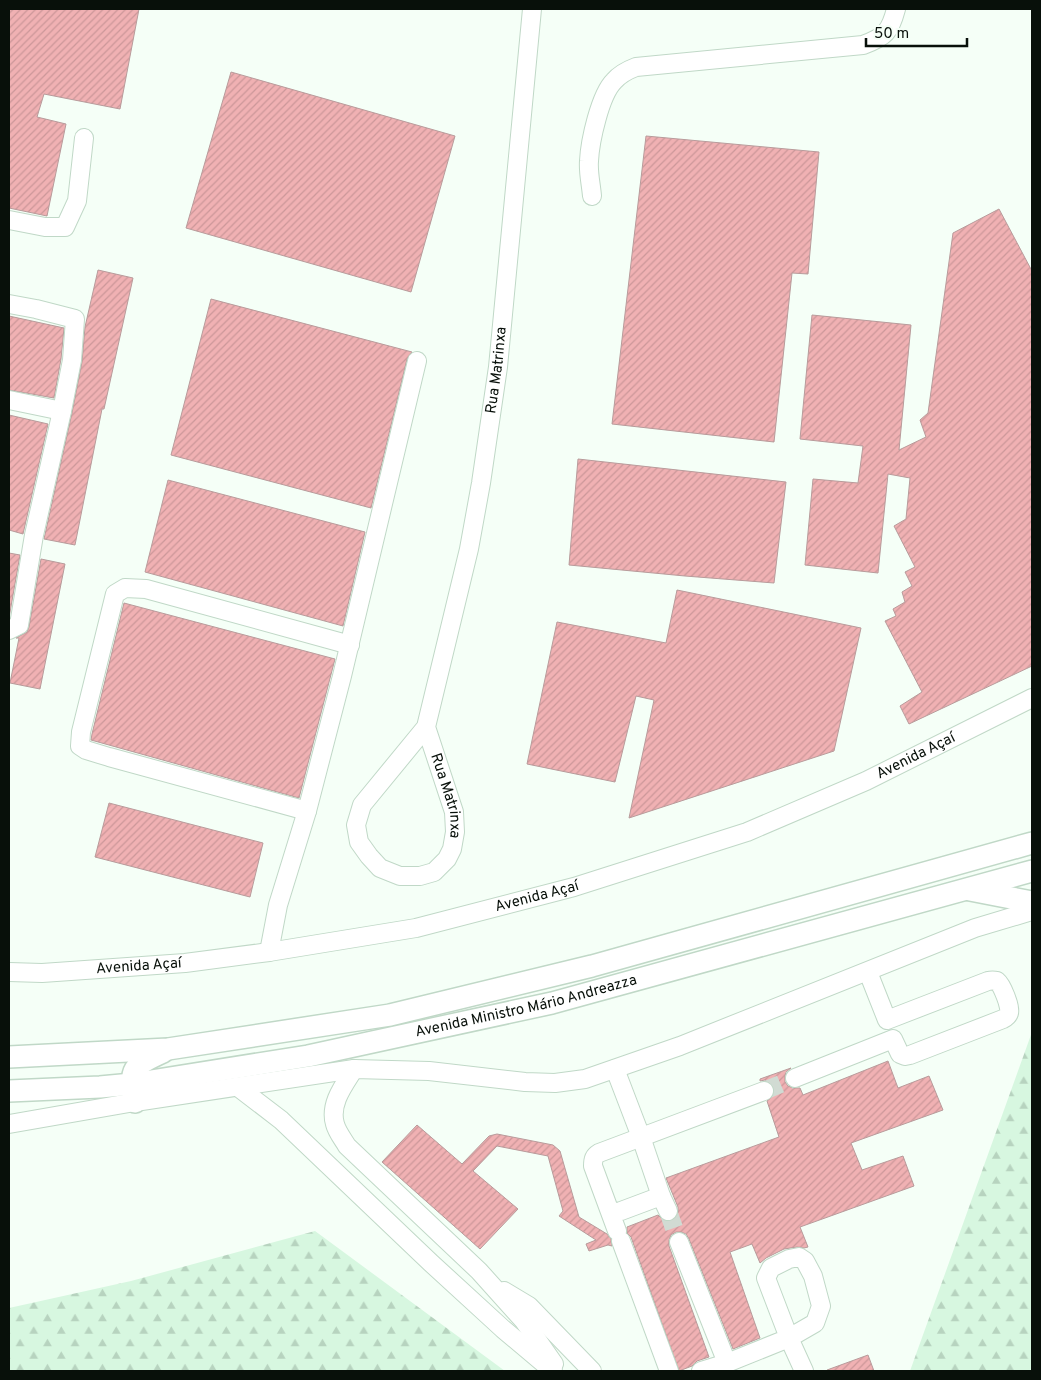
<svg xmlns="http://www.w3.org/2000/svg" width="1041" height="1380" viewBox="0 0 1041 1380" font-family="Overpass,sans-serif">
<defs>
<pattern id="forest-firs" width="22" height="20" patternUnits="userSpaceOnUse" patternTransform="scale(1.25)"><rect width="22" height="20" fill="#d7f7e0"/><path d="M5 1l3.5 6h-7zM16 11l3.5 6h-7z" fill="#b7d3bf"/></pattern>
<pattern id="building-hatch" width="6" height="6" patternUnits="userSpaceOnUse" patternTransform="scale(1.25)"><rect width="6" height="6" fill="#f0b1b3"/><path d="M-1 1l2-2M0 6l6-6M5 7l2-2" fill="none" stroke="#cc9799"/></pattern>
</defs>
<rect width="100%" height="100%" fill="#f5fff7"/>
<path fill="url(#forest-firs)" d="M1032 1032V1371H910Z
M315 1231 505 1371H9V1308L131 1281Z"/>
<path fill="url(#building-hatch)" stroke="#b89b9b" d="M9 9H139L120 109 44 94 37 117 66 124 47 216 9 208Z
M231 72 455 136 411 292 186 228Z
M646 136 819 152 808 274 792 273 774 442 612 424Z
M999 209 1032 271V666L909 724 900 706 922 692 885 621 896 616 893 609 905 602 902 592 912 586 905 572 915 567 894 526 906 519 910 478 888 474 878 573 805 565 813 479 858 483 863 446 800 439 812 315 911 325 899 450 926 437 920 420 928 413 953 233Z
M98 270 133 278 104 409H102L75 545 44 539 72 413 82 362 85 327Z
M211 299 412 352 407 359 371 508 171 455Z
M9 316 64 328 61 359 54 398 9 390Z
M9 415 48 424 23 534 9 530Z
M578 459 786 482 774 583 685 576 569 565Z
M168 480 365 532 343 626 145 572Z
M9 553 20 555 9 618Z
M41 559 65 564 40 689 10 683 19 638H16L27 632 29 627Z
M677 590 861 628 834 751 629 818 654 700 636 696 615 782 527 764 557 622 666 643Z
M124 603 335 659 299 798 91 740 92 734Z
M109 803 263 843 250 897 95 857Z
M888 1061 898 1088 929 1076 943 1110 851 1143 862 1170 903 1156 914 1186 800 1227 808 1247 804 1248 797 1247 784 1249 766 1258 760 1263 752 1244 730 1252 760 1338 733 1349 689 1239 686 1234 681 1232H676L671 1235 669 1240V1246L709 1357 697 1361 692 1366 679 1371 631 1237 627 1233V1227L658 1215 662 1219 667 1221H672L676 1217 678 1212V1207L666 1178 779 1137 767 1101 772 1097 774 1092V1088L770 1083 765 1080 760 1081V1079L791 1068 786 1072 785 1076V1082L788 1086 793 1088H800L803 1095Z
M417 1125 462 1164 489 1136 497 1134 553 1145 560 1151 579 1217 607 1234 611 1239 612 1246 608 1245 589 1251 586 1244 596 1240 559 1216 563 1211 548 1156 497 1146 473 1171 518 1209 480 1249 382 1162Z
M868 1355 874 1371H827V1370Z"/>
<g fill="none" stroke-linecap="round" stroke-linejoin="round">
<path stroke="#d1dbd3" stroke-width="18" stroke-dasharray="18 9" stroke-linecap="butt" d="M764 1091 795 1078
M668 1211 679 1242"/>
<defs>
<g id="minor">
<path d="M592 196C591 184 588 172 589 161 590 141 600 95 614 81 620 74 628 70 636 67L863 45C885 37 890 32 896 9"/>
<path d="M9 220 45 227H65L77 201 84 138"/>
<path d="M9 304 36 309 75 319 72 360 62 411 9 400"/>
<path d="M9 630 19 625 34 535 62 411"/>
<path id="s1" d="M426 727 454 812 455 832 452 849 447 859 434 872 420 876H400L380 868 369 856 359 842 356 825 362 805 426 727 469 549 481 483 498 367 532 9"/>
<path d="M307 811 109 757 86 750 80 746 81 732 115 594 125 588 146 589 350 645"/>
<path d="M269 952 278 905 307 811 342 676 417 361"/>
<path id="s2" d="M9 972 42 973 185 963 269 952 416 928 574 887 747 832 866 781 1032 698"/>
<path d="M354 1069C344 1085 329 1104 335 1124 337 1132 343 1139 347 1146L479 1271 524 1321 554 1364"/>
<path d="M795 1078 893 1039 900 1054 905 1056 910 1055 1003 1019C1007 1017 1008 1016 1009 1013 1011 1007 1002 985 997 981 993 980 992 980 988 981L887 1020 868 972"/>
<path d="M238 1087 281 1120 431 1263 503 1329 553 1371"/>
<path d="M9 1124 135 1102 354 1069 429 1071 525 1082 555 1083 585 1079 680 1046 975 928 1032 911"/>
<path d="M661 1196 668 1211"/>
<path d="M611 1213 621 1211 661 1196 641 1137 615 1069"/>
<path d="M617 1231 593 1166C593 1159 594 1156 599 1153L764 1091"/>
<path d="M621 1241 669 1371"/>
<path d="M679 1242 727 1363"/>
<path d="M504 1291 529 1306 592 1371"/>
<path d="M701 1371 727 1363 789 1338 815 1323 821 1306 813 1276 805 1261 799 1257 789 1259 771 1268 766 1278 789 1338 804 1371"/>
</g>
<g id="major">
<path d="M970 890 1032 902"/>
<path d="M9 1057 168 1049 390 1015 592 966 1032 843"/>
<path id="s3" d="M9 1091 100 1087 132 1084 308 1056 552 1003 1032 871"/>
<path d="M135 1102C129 1068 132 1066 163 1052"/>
</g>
</defs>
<use href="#minor" stroke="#c0d8c7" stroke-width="20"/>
<use href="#major" stroke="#c0d8c7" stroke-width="24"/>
<use href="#minor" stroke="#fff" stroke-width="18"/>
<use href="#major" stroke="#fff" stroke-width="21"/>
</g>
<g text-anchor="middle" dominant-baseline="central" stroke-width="4" stroke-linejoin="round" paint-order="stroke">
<g font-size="15" fill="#08100a" stroke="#f5fff7">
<text stroke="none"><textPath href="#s1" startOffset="749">Rua Matrinxa</textPath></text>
<text stroke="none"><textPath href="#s2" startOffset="940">Avenida Açaí</textPath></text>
<text stroke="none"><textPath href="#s1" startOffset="72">Rua Matrinxa</textPath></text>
<text stroke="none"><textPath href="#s2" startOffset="535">Avenida Açaí</textPath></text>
<text stroke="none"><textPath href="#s2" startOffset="130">Avenida Açaí</textPath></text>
<text stroke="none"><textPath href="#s3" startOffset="525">Avenida Ministro Mário Andreazza</textPath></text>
</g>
</g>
<rect width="1041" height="1380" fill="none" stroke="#08100a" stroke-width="20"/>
<path d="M866 38v8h101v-8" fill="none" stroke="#08100a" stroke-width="2.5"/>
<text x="874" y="38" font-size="15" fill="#08100a" stroke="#f5fff7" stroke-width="4" paint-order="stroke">50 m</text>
</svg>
